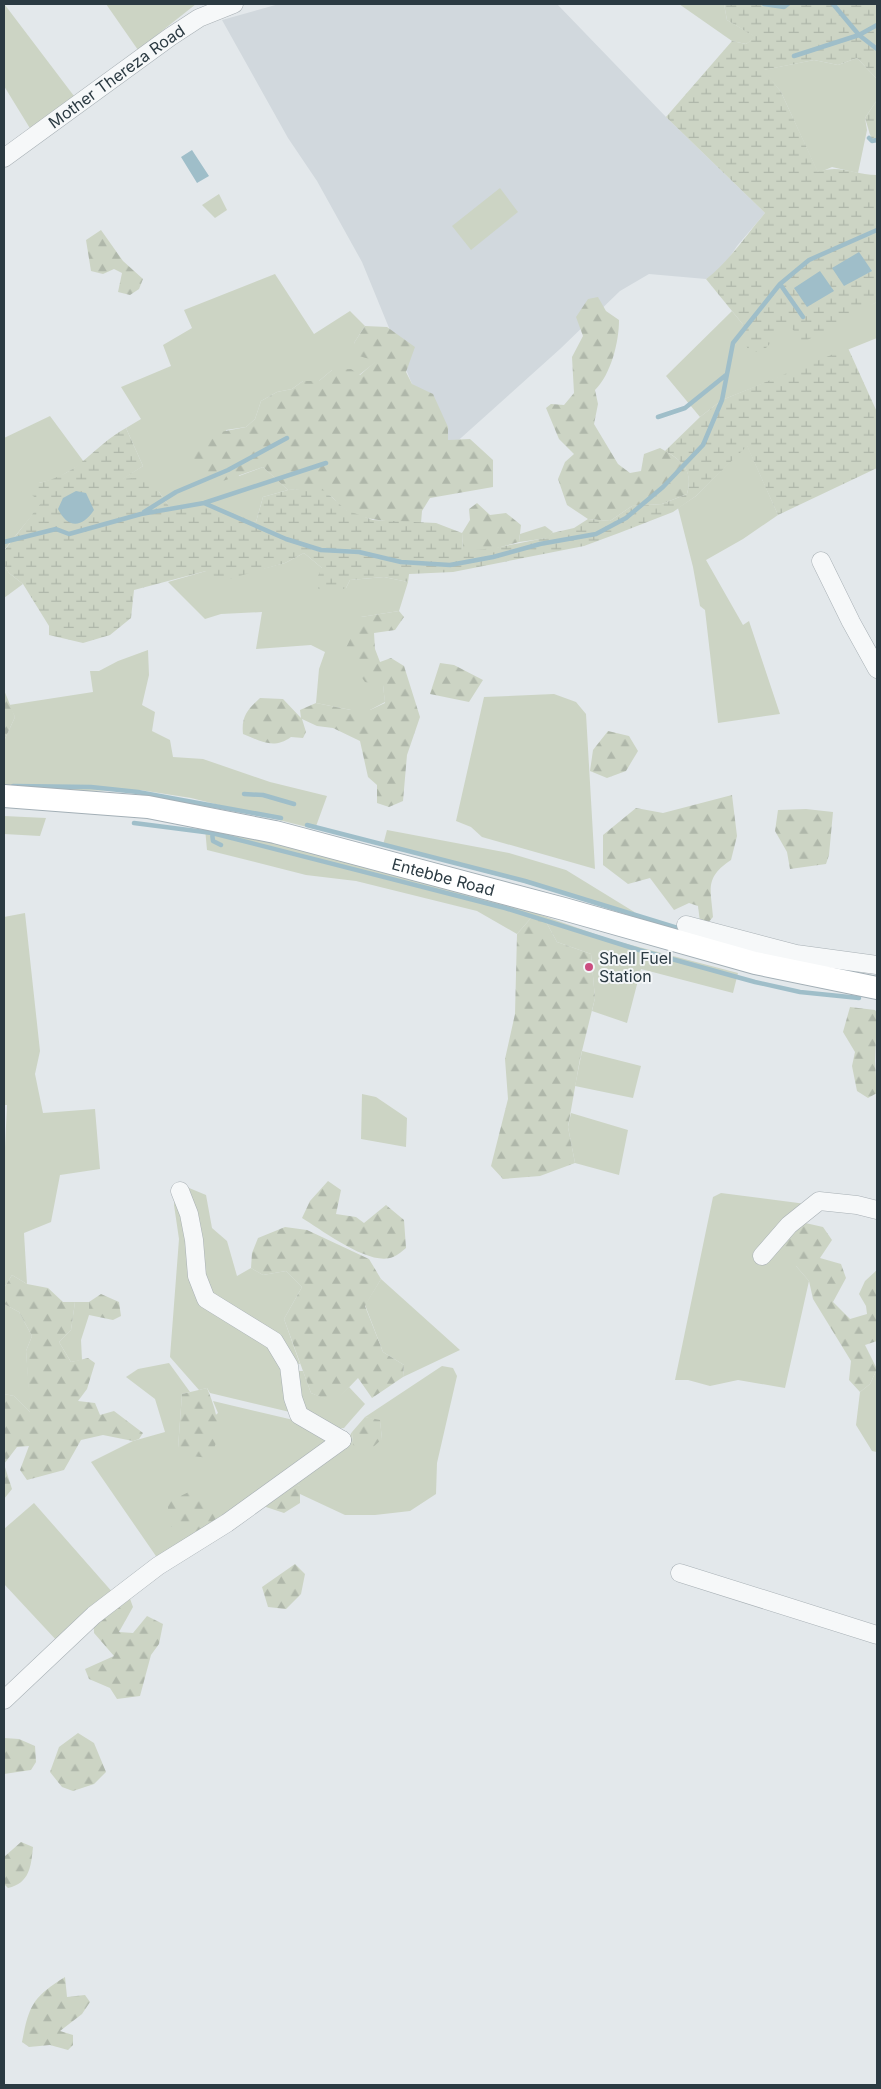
<svg xmlns="http://www.w3.org/2000/svg" width="881" height="2089" viewBox="0 0 881 2089" font-family="Inter,sans-serif">
<defs>
<pattern id="forest-firs" width="22" height="20" patternUnits="userSpaceOnUse" patternTransform="scale(1.25)"><rect width="22" height="20" fill="#ccd4c4"/><path d="M5 1l3.5 6h-7zM16 11l3.5 6h-7z" fill="#afb7aa"/></pattern>
<pattern id="wetland-marsh" width="20" height="14" patternUnits="userSpaceOnUse" patternTransform="scale(1.25)"><rect width="20" height="14" fill="#ccd4c4"/><path d="M1 5h8M5 5V1M11 12h8M15 12V8" fill="none" stroke="#afb7aa"/></pattern>
</defs>
<rect width="100%" height="100%" fill="#e3e8eb"/>
<path fill="#d1d8dd" d="M279 4H557L666 117 765 213 737 246 723 267 706 279 649 274 620 291 560 349 452 446 412 384 362 262 317 181 288 138 222 20Z"/>
<path fill="#ccd4c4" d="M4 4H6L5 5 74 96 31 130 4 86Z
M106 4H196L138 50Z
M679 4H724L727 20 756 37 746 44 732 41Z
M857 58 877 79V100L865 118 867 130 858 173 832 167 818 173 781 92 763 70 814 60 838 65Z
M500 188 518 212 471 250 452 226Z
M219 194 227 210 215 218 202 205Z
M275 274 314 334 350 311 365 326 354 343 377 361 359 375 332 370 319 381H303L292 389 277 392 261 401 255 419 246 427 226 430 239 476 263 467 288 490 263 497 256 522 235 517 204 503 171 509 159 492 122 479 143 466 126 428 141 419 121 387 171 366 163 345 192 328 184 310Z
M877 302V338L722 400 700 417 666 376 732 311 745 327C789 324 838 321 877 302Z
M50 416 84 462 56 479 39 483 42 503 4 550V438Z
M747 445 778 515 743 539 706 560 743 625 749 621 780 714 718 723 705 610 700 606 693 567 678 508 696 496Z
M545 526 553 532 548 538 519 542 520 534Z
M304 553 346 588 350 580 384 577 408 582 399 611 361 617 383 685 385 702 370 710H351L316 703 319 669 325 652 311 645 256 649 262 612 221 614 205 619 168 582 206 571 262 569 285 563Z
M4 565 9 573 23 584 4 598Z
M148 650 149 675 142 705 155 712 152 731 170 740 173 757 203 759 270 782 327 796 315 829 191 798 140 790 74 791 4 789V741L15 717 9 705 93 692 90 671H99L118 661Z
M554 694 576 702 586 714 595 869 482 837 471 827 456 821 484 697Z
M4 816 46 818 40 836 4 834Z
M205 828 278 844 524 909 612 940 738 973 733 993 641 969 627 1023 592 1011 595 998 591 954 557 942 545 920 531 918 517 934 477 911 356 881 306 875 207 850Z
M387 830 509 853 566 870 636 913 383 845Z
M25 913 40 1051 35 1074 43 1113 95 1109 100 1169 60 1175 51 1222 24 1233 27 1284 12 1275 4 1288V1168L7 1105H4V917Z
M582 1051 641 1066 633 1098 575 1086Z
M362 1094 376 1097 407 1118 406 1147 361 1139Z
M571 1113 628 1130 619 1175 575 1163 568 1127Z
M177 1183 206 1195 212 1228 227 1241 237 1276 251 1268 263 1275 286 1271 302 1287 284 1319 300 1364 290 1363 285 1367 294 1413 210 1393 207 1388 199 1390 170 1357 179 1239 174 1205Z
M721 1193 806 1204 796 1266 809 1281 785 1388 738 1380 710 1386 688 1380H675L713 1197Z
M381 1279 460 1350 403 1377 404 1365 383 1352 365 1305Z
M75 1302H89V1315L81 1340 82 1360 71 1362 59 1342 71 1330Z
M4 1304 19 1312 32 1336 26 1351 31 1413 14 1396 4 1394Z
M169 1363 190 1392 182 1394 178 1448 218 1413 213 1401 302 1422 336 1440 158 1559 91 1462 133 1441 165 1432 155 1399 126 1377 138 1369Z
M442 1366 453 1368 457 1376 437 1463 436 1494 410 1511 375 1515H345L300 1494V1486L291 1483 343 1447 352 1432 353 1445 382 1439 380 1421 365 1417Z
M877 1369V1452L872 1451 856 1425 860 1392 870 1384Z
M295 1371H303L311 1393 334 1402 349 1387 365 1404 344 1428 334 1429 303 1413Z
M34 1503 114 1594 58 1642 4 1584V1529Z"/>
<path fill="url(#forest-firs)" d="M101 230 123 261 143 279 139 289 130 295 118 292 122 273 114 269 103 274 91 271 86 240Z
M598 297 606 311 619 320C619 342 611 374 595 390L598 404 594 424 618 464 630 473 641 471 644 454 660 448C681 460 694 468 687 494L662 504 632 506 610 521 588 519 567 505 558 479 565 462 574 454 559 439 546 408 551 404 564 405 574 393 572 357 583 336 576 317 588 299Z
M365 326 387 327 415 347 406 372 412 384 433 394 448 427V440L470 439 493 460V487L430 498 422 511 421 523C396 522 370 522 347 511 342 508 337 502 333 498 319 486 305 489 288 490L263 467 220 482 192 473 187 452 200 436 246 427 255 419 261 401 277 392 292 389 303 381H319L332 370 351 369 360 375 376 361 359 356 354 343Z
M477 503 490 515 506 513 521 525 519 542 486 551 463 550 462 533 470 520 469 509Z
M399 611 404 617 395 630 374 633 375 649 380 662 391 658 404 666 420 717 407 755 403 801 389 807 377 803V785L368 777 360 741 333 728 317 726 302 719 306 732 303 738 291 737C273 750 261 741 243 734 241 716 248 709 260 698L283 699 301 718 300 710 316 703 351 710H370L385 703 383 685 365 682 344 652 361 617Z
M440 663 454 665 483 680 469 702 430 694Z
M4 690 15 717 4 741Z
M608 731 629 736 638 751 626 771 607 778 590 771 593 750Z
M732 795 737 836 731 860C704 878 711 889 713 917L706 925 700 922 698 906 689 903 674 910 650 878 628 884 603 865V835L636 808 663 813Z
M806 809 833 812 829 855 826 864 790 869 787 852 775 831 778 810Z
M531 918 545 920 557 942 591 954 595 998 580 1059 568 1127 575 1163 540 1176 503 1179 491 1166 508 1099 505 1059 515 1014 517 934Z
M850 1007 875 1010 877 1013 875 1061 877 1093 868 1098 857 1091 852 1066 855 1052 843 1032Z
M328 1181 341 1190 336 1214 356 1217 364 1223 386 1205 404 1220 406 1248C402 1251 398 1255 393 1257 370 1267 322 1230 302 1218L310 1201Z
M801 1222 823 1227 832 1240 820 1258 841 1264 846 1278 833 1302 850 1319 867 1314 866 1306 859 1294 865 1281 877 1270V1341L865 1345 877 1369 870 1384 860 1392 849 1380 851 1361 813 1299 809 1281 796 1266 783 1245Z
M285 1227 307 1230 369 1259 381 1279 365 1306 383 1352 404 1365 403 1377 372 1398 358 1378 334 1403 311 1393 284 1319 302 1287 286 1271 263 1275 251 1268 252 1253 258 1238Z
M12 1275 27 1284 48 1288 63 1302H75L71 1330 59 1342 71 1362 88 1358 95 1363 87 1389 78 1401 95 1403 100 1415 114 1411 143 1433 139 1439 133 1441 103 1435 81 1440 64 1470 27 1480 20 1470 29 1446 17 1447 4 1464 12 1489 4 1499V1394L14 1396 30 1412 26 1351 32 1336 19 1312 4 1304V1288Z
M101 1294 119 1302 121 1316 113 1320 89 1315V1302Z
M207 1388C217 1412 224 1435 209 1458L192 1456 178 1448 182 1394Z
M365 1417 380 1420 382 1439 371 1449H364L353 1445 352 1432Z
M279 1478 300 1486V1503L284 1513 266 1507 264 1489Z
M195 1489 224 1511 219 1523 201 1532 168 1526V1502Z
M295 1564 305 1574 301 1594 286 1609 268 1607 262 1587Z
M129 1596 133 1607 119 1632 133 1633 147 1616 163 1624 159 1644 151 1655 140 1696 117 1699 110 1688 89 1679 85 1669 114 1656 94 1633 93 1610Z
M78 1733 94 1743 106 1772 94 1784 73 1791 62 1787 50 1772 59 1747Z
M4 1738 19 1739 35 1746 36 1762 31 1770 4 1774Z
M21 1842 33 1847C31 1866 30 1883 8 1888L4 1884V1857Z
M65 1977 67 1997 85 1995 90 2002 82 2014 60 2031 73 2035V2045L68 2050 50 2045 29 2047 22 2042C29 2005 33 1997 65 1977Z"/>
<path fill="url(#wetland-marsh)" d="M724 4H877V79L857 58 838 65 814 60 764 70 781 92 818 172C841 164 853 175 877 175V302L802 343 789 324 763 351 749 352 741 333 745 327 706 279C729 262 745 236 765 213L666 117 732 41 746 44 755 37 727 20Z
M877 100V140L872 141 865 118Z
M848 348 877 412V468L778 515 747 446 696 496 673 512 619 533 584 546 453 572 409 574 408 582 384 577 350 580 346 588 328 593 313 586 322 568 304 553 285 563 222 581 206 571 134 590 131 618 110 635 83 643 49 635V626L23 584 9 573 4 565V551L41 503 32 495 39 483C80 474 93 446 126 428L143 466 123 479 144 477 159 492 171 509 204 503 256 522 263 497 288 490 311 488 325 491 346 510 373 520 436 523 462 533 463 550C492 551 519 542 547 538L552 533 574 528 588 519 610 521 632 506 662 504 687 494C693 472 684 461 665 451L700 417 722 400Z"/>
<path fill="#9fbec9" d="M192 150 209 176 197 183 181 157Z
M859 252 872 271 844 286 832 268Z
M820 271 834 291 807 307 794 288Z
M76 491 86 493 94 510C82 528 68 529 58 509L63 498Z"/>
<g fill="none" stroke-linecap="round" stroke-linejoin="round">
<path stroke="#9fbec9" stroke-width="4.5" d="M764 4 784 7 788 4
M833 4 859 35 877 49
M794 56 859 35 877 25
M869 138 872 141 877 140
M780 284 803 317
M658 417 685 408 726 375
M204 503 286 539 321 550 359 552 401 562 450 565 493 557 540 544 596 534 626 518 663 487 703 445 722 400 733 343 780 284 809 260 877 230
M144 512 176 492 228 470 287 438
M4 542 56 529 69 534 141 514 204 503 326 463
M13 786 91 787 138 792 281 818
M244 794 263 795 294 804
M134 823 212 833 213 841 221 845
M307 825 525 881 684 930
M212 833 505 908 639 950 755 982 800 992 859 998"/>
<defs>
<g id="minor">
<path id="s1" d="M4 158 170 37 199 18 234 4"/>
<path d="M821 561 851 622 877 669"/>
<path d="M686 925 796 954 877 965"/>
<path d="M180 1191 189 1214 194 1240 197 1276 206 1299 274 1341 289 1366 293 1398 299 1415 342 1440"/>
<path d="M762 1256 789 1225 819 1201 857 1205 877 1210"/>
<path d="M680 1573 877 1635"/>
<path d="M4 1700 94 1615 158 1566 227 1523 342 1440"/>
</g>
<g id="major">
<path id="s2" d="M4 796 148 807 275 832 564 909 755 963 877 988"/>
</g>
</defs>
<use href="#minor" stroke="#a8b0b5" stroke-width="19"/>
<use href="#major" stroke="#a3afb6" stroke-width="24"/>
<use href="#minor" stroke="#f6f8f9" stroke-width="18"/>
<use href="#major" stroke="#fff" stroke-width="22"/>
</g>
<circle fill="#cb4d80" stroke="#f3f6f8" stroke-width="2" cx="589" cy="967" r="5"/>
<g text-anchor="middle" dominant-baseline="central" stroke-width="4" stroke-linejoin="round" paint-order="stroke">
<g font-size="16" fill="#2b3a42" stroke="#f3f6f8">
<text stroke="none"><textPath href="#s1" startOffset="139">Mother Thereza Road</textPath></text>
<text stroke="none"><textPath href="#s2" startOffset="448">Entebbe Road</textPath></text>
</g>
<g font-size="16" fill="#2b3a42" stroke="#f3f6f8" text-anchor="start">
<text x="599" y="958">Shell Fuel<tspan x="599" dy="18">Station</tspan></text>
</g>
</g>
<rect width="881" height="2089" fill="none" stroke="#2b3a42" stroke-width="10"/>
</svg>
